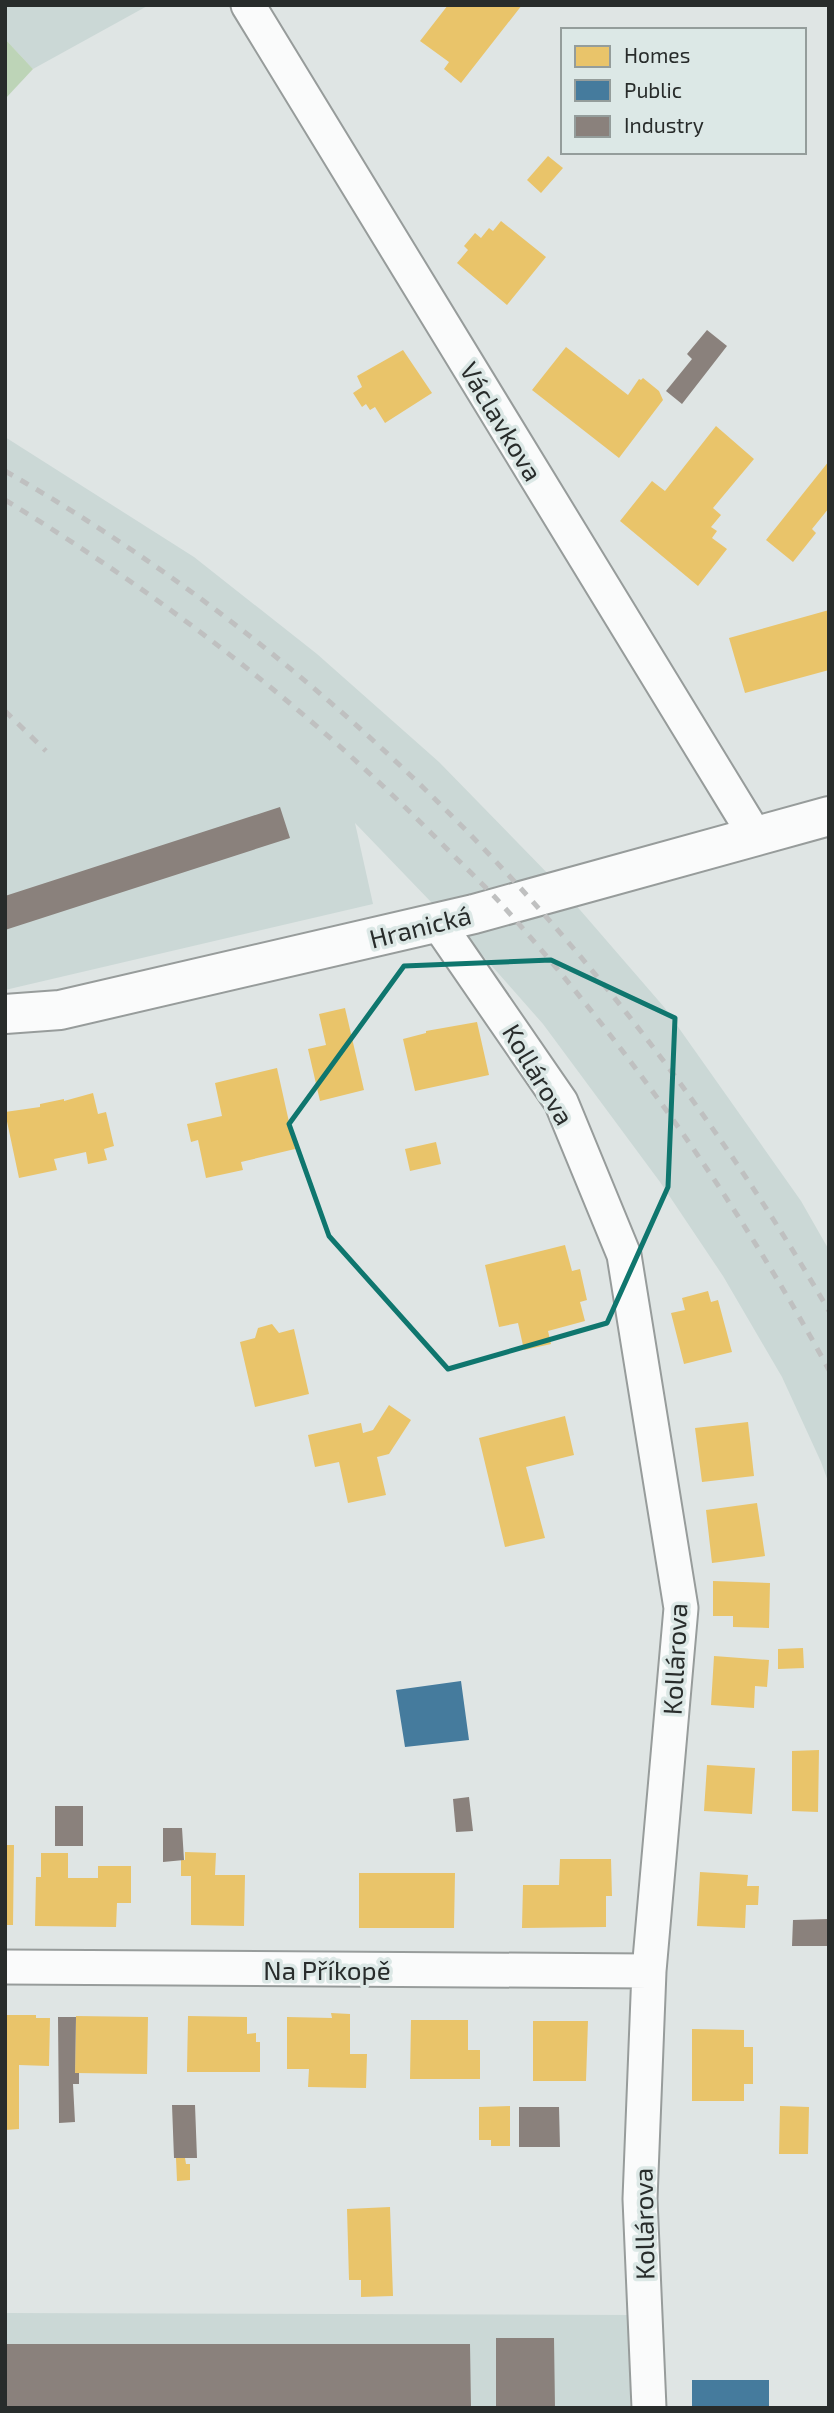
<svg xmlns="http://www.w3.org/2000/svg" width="834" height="2413" viewBox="0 0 834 2413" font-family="'Exo 2',sans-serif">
<rect width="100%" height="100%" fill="#dfe5e4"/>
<path fill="#cbd8d6" d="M5 5H149L33 69 5 39Z
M5 437 194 557 317 654 439 762 555 881 664 1007 801 1201 829 1250V1484L821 1462 782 1377 723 1276 660 1182 543 1024 483 956 355 823 373 904 5 990Z
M5 2313 630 2315V2408H5Z"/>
<path fill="#bdd4b7" d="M5 39 33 69 5 99Z"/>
<path fill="#e9c46a" d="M448 5H522L461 83 444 69 449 62 420 41Z
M548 156 563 168 541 193 527 180Z
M501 221 546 257 507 305 457 263 468 250 464 246 475 233 481 238 489 228 493 231Z
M566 347 628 395 639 379 641 380 643 378 659 391 663 400 619 458 532 390Z
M403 350 432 393 385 423 375 407 370 410 366 404 362 407 353 393 362 387 357 376Z
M716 426 754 459 713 508 721 515 711 527 717 531 712 538 727 549 698 586 620 521 652 481 665 491Z
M829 461V508L812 529 816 533 793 562 766 540Z
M829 610V670L745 693 729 638Z
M345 1008 364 1090 320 1101 308 1049 326 1045 319 1014Z
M477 1022 489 1075 415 1091 403 1039 426 1033V1031Z
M277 1068 295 1149 241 1162 243 1170 206 1178 198 1140 191 1142 187 1124 222 1116 215 1083Z
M93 1093 98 1114 106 1112 114 1146 104 1149 107 1160 88 1164 86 1152 54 1159 57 1170 19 1178 5 1112 40 1107V1104L64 1099V1101Z
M436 1142 441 1164 410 1171 405 1149Z
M565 1245 572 1271 580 1269 587 1300 580 1302 585 1321 548 1331 551 1344 524 1350 518 1323 499 1327 485 1265Z
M708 1291 711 1302 718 1300 732 1352 684 1364 671 1313 685 1310 682 1298Z
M272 1324 279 1333 294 1329 309 1394 255 1407 240 1342 255 1338 258 1328Z
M389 1405 411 1420 389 1454 377 1457 386 1495 348 1503 339 1462 315 1467 308 1435 361 1423 363 1433 373 1430Z
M565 1416 574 1455 526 1467 545 1538 505 1547 479 1438Z
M748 1422 754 1476 702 1482 695 1428Z
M757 1503 765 1556 712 1563 706 1510Z
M713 1581 770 1583 769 1628 733 1627V1616H713Z
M803 1648 804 1668 778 1669V1649Z
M714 1656 769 1660 767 1687 755 1686 754 1708 711 1705Z
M819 1750 818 1812 792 1811V1751Z
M707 1765 755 1768 752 1814 704 1811Z
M5 1845H14L13 1925H5Z
M185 1852 216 1853 215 1875H245L244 1926 191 1925V1876H181V1860H185Z
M41 1853H68V1878H98V1866H131V1903H117L116 1927 35 1926 36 1877H41Z
M560 1859H611L612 1896H606V1927L522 1928 523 1885H559Z
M700 1872 748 1875 747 1886H759L758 1905H746L745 1928 697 1926Z
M359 1873H455L454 1928H359Z
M331 2013 350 2014V2054H367L366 2088 308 2087 309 2069H287V2017L332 2018Z
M5 2015H36V2018H50L49 2066 19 2065V2129L5 2130Z
M76 2016 148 2017 147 2074 75 2073Z
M188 2016 247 2017V2034L256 2033V2042H260V2072H187Z
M411 2020H468V2050H480V2079H410Z
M533 2021H588L586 2081H533Z
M692 2029 744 2030V2047H753V2084H744V2101H692Z
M510 2106V2146H491V2140H479V2107Z
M780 2106 809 2107 808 2154H779Z
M176 2158H185L186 2164H190V2180L177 2181Z
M390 2207 393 2296 361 2297V2280H349L347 2209Z"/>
<path fill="#457b9d" d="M461 1681 469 1740 405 1747 396 1690Z
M692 2380H769V2408H692Z"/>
<path fill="#8a817c" d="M707 330 727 346 682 404 666 391 692 359 687 354Z
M280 807 290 838 5 930V896Z
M469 1797 473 1831 456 1832 453 1799Z
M55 1806H83V1846H55Z
M163 1828H182L184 1860 163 1862Z
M829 1919V1946H792L793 1920Z
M58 2017H76L75 2073H79V2084H73L75 2122 59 2123Z
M172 2105H195L197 2158H174Z
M519 2107H559L560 2147H519Z
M496 2338H554L555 2408H496Z
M5 2344H470L471 2408H5Z"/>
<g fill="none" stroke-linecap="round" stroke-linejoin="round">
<defs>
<path id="minor" d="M248 5 756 837
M437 922 561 1102 624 1255 681 1608 649 1971 640 2199 649 2408
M5 1967 649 1971"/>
<path id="tertiary" d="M5 1014 60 1010 474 914 829 816"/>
</defs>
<use href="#minor" stroke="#979c9b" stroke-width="37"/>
<use href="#tertiary" stroke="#979c9b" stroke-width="42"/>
<use href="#minor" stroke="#fafbfb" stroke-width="33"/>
<use href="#tertiary" stroke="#fafbfb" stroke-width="38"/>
<path stroke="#bfc0c0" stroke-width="5" stroke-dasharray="9 9" stroke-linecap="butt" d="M5 471C351 669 630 968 829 1311
M5 500C165 597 313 712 444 846 464 866 485 886 504 907 630 1049 738 1203 829 1370
M5 711 46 751"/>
</g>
<path fill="none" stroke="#0f766e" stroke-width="5" stroke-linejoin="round" d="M551 960 675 1018 668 1187 607 1323 448 1369 329 1236 289 1124 404 966Z"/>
<g text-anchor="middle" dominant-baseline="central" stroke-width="7" stroke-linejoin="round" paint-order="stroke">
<g font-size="26" fill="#282c2b" stroke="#dce8e6">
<text transform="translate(502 421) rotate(59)">Václavkova</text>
<text transform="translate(420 926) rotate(-14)">Hranická</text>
<text transform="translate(539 1074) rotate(59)">Kollárova</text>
<text transform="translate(674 1659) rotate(-87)">Kollárova</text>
<text x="327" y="1969">Na Příkopě</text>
<text transform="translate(643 2224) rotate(-91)">Kollárova</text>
</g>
</g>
<rect width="834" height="2413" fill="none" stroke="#282c2b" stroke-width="14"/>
<rect x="561" y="28" width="245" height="126" fill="#dce8e6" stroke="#949d9b" stroke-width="2"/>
<rect x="575" y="46" width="35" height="21" fill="#e9c46a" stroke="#949d9b" stroke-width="2"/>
<text x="624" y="63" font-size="21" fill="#282c2b">Homes</text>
<rect x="575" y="80" width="35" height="21" fill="#457b9d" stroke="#949d9b" stroke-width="2"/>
<text x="624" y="98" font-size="21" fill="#282c2b">Public</text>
<rect x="575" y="116" width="35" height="21" fill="#8a817c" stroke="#949d9b" stroke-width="2"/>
<text x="624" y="133" font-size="21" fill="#282c2b">Industry</text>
</svg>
